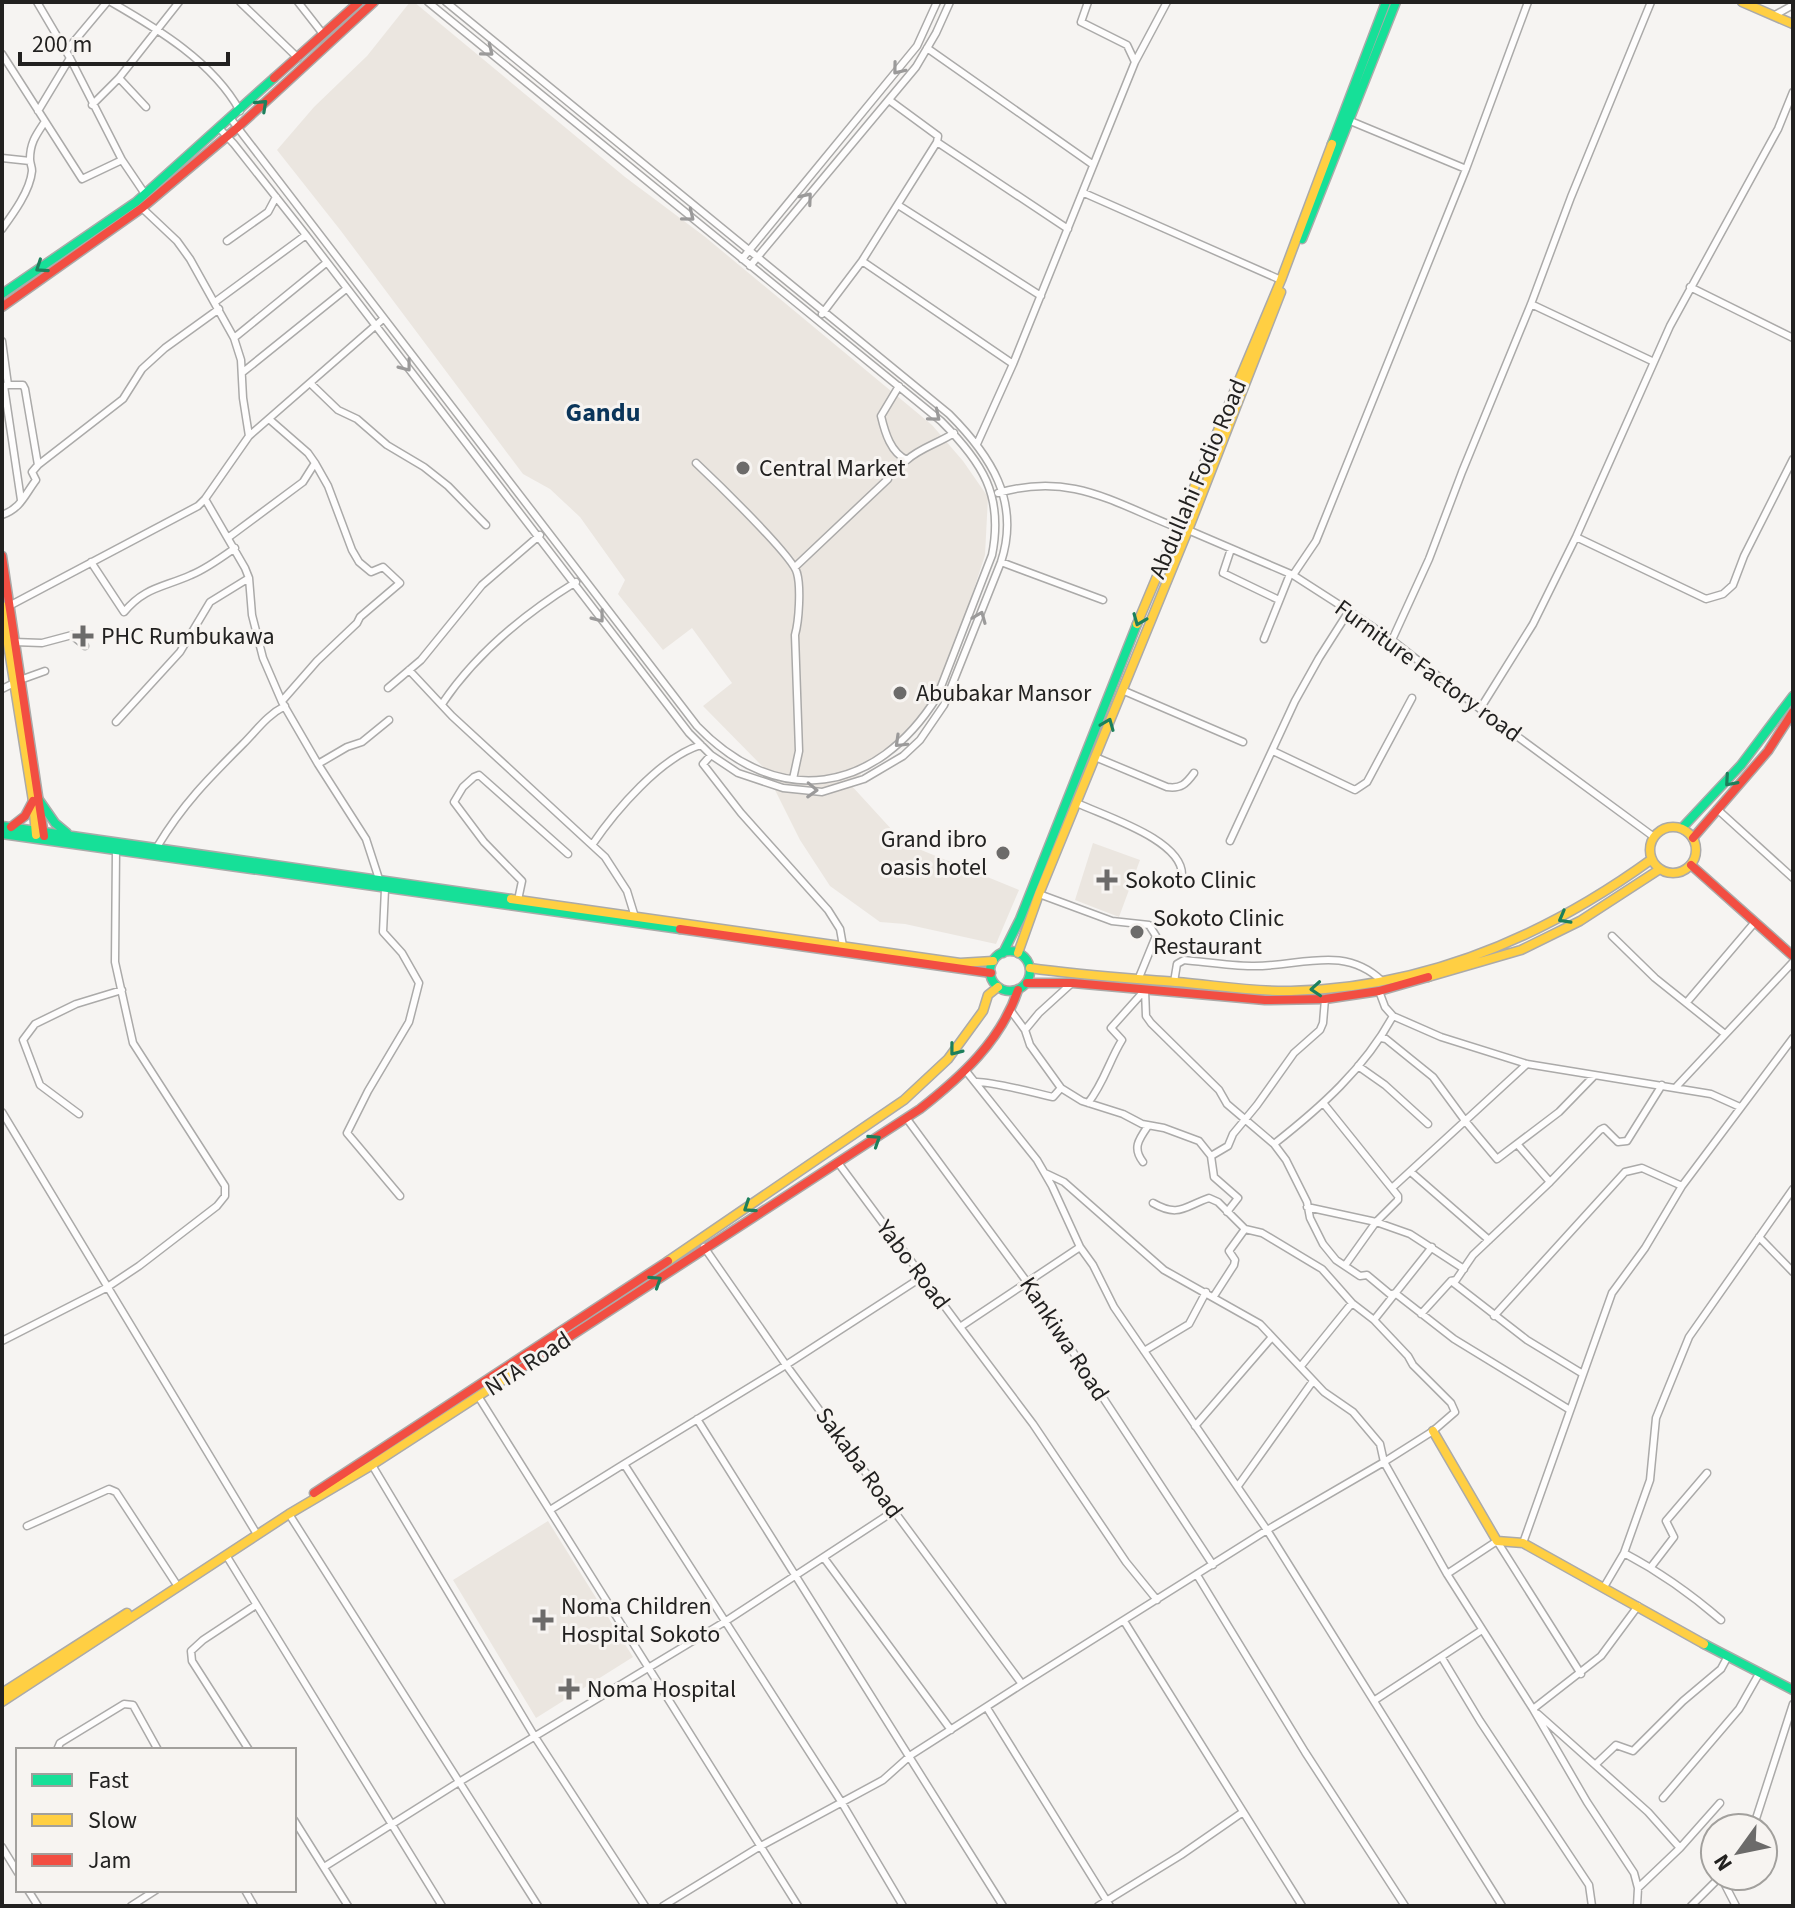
<svg xmlns="http://www.w3.org/2000/svg" width="1795" height="1908" viewBox="0 0 1795 1908" font-family="'Source Sans 3',sans-serif">
<rect width="100%" height="100%" fill="#f6f4f2"/>
<path fill="#ebe6e0" d="M410 2H414L625 177 704 236 932 425 963 461 988 497 985 555 958 638 922 718 850 784 904 843 1019 890 996 944 905 924 880 922 830 886 800 840 764 768 703 706 732 683 692 628 663 650 618 594 625 580 580 517 550 489 523 474 341 231 277 150 314 107 367 56Z
M1093 843 1140 860 1119 917 1075 900Z
M548 1521 633 1657 536 1718 453 1580Z"/>
<g fill="none" stroke-linecap="round" stroke-linejoin="round">
<defs>
<path id="street" d="M37 2 70 58 122 160 145 194
M111 2C158 29 213 62 240 111
M240 2 298 58
M298 2 323 34
M1775 15 1793 5
M927 48 1092 164
M66 51 107 2
M2 54 82 179 122 160
M1135 62 1167 2
M119 78 146 107
M92 105 119 78 179 2
M38 111 70 58
M231 119 697 726C778 810 876 794 937 697L992 555C1004 495 982 462 941 421L428 2
M1348 120 1466 169
M220 129 234 144 306 235 689 733 711 755 738 773 783 788 822 792 864 779 903 756 920 740 944 705 1001 562C1021 501 990 455 949 414L446 2
M937 142 1068 229
M2 158 30 161
M1084 193 1281 280
M898 205 1041 296
M142 208 177 241 190 259 234 338 241 360 243 398 249 436
M2 229C13 214 30 191 32 171 32 166 30 164 30 159 30 143 36 135 44 123
M227 241 268 212 276 197
M742 259 917 46 937 2
M862 261 1013 364
M750 266 916 67 936 33 950 2
M1690 287 1793 338
M215 302 306 235
M1531 304 1654 362
M822 314 862 261 937 142 938 136 889 100
M234 338 326 263
M2 341 8 385 4 386 21 500
M243 372 346 289
M310 383 338 410 357 419 387 445 424 467 448 486 486 525
M8 385H23L25 389 38 465
M899 386 881 416C885 433 891 453 907 460 920 448 939 443 954 433
M269 419 308 453 315 463 328 486 352 550 359 562 371 572 383 567 400 583 360 617 357 623 317 661 282 701
M977 444 1013 364 1135 62 1127 45 1081 22 1088 2
M696 463C713 479 793 556 797 573 801 587 799 621 795 635L799 751 793 779
M998 493C1071 472 1112 502 1178 528
M205 499 245 568 249 578 252 615 263 658 282 702 318 764 366 839 379 879
M2 515C21 508 24 496 36 480L32 472 38 465 123 399 142 369 165 348 219 309
M1188 530 1293 575 1349 611 1392 640 1480 709 1654 837
M229 537 303 482 315 463
M1576 537 1706 599 1723 594 1733 585 1744 556 1793 459
M1231 549 1223 573 1279 600
M91 562 124 612C145 587 162 588 191 575 206 569 221 558 235 548
M1001 562 1103 600
M795 567 888 479
M1293 575 1316 541 1466 169 1528 2
M9 606 198 506 205 499 249 436 383 319
M1264 639 1290 574
M1392 640 1429 559 1462 472 1531 304 1571 197 1651 2
M14 642 42 643 72 635 85 646
M409 670 452 716 605 857 627 891 635 917
M20 680 45 671
M388 688 421 660 482 585 540 535
M2 689 14 683
M1122 690 1243 742
M442 704C477 652 524 614 576 582
M1480 709 1533 624 1576 537 1670 326 1778 129 1793 92
M116 722 180 652 210 602 249 578
M1273 751 1355 790 1367 782 1412 698
M711 755 703 764 741 813 828 910 840 929 843 946
M1095 757 1167 787C1181 789 1186 784 1194 773
M318 764 347 747 362 742 389 720
M1077 803C1104 816 1184 840 1182 876
M1717 809 1793 878
M1230 841 1295 701 1319 658 1349 611
M592 845C615 811 661 757 701 745
M157 847C183 804 208 779 243 744 257 730 267 715 285 706
M385 889 383 932 402 953 419 983 409 1022 368 1091 347 1133 400 1196
M1039 894 1112 921 1149 925 1156 936 1138 980
M518 900 522 881 484 842 454 802 463 787 474 777 479 775 568 854
M1612 936 1655 978 1725 1034
M1174 982 1177 964 1184 960C1206 962 1229 966 1252 966 1300 967 1343 944 1382 981
M1072 983 1039 1013 1025 1030 1030 1045 1061 1088 1082 1101 1123 1114 1142 1124 1164 1128 1199 1141 1211 1156 1214 1177 1238 1198 1227 1212
M1145 990 1146 1016 1151 1023 1219 1090 1227 1104 1274 1144 1286 1160 1307 1202 1310 1218 1323 1244 1336 1260 1360 1276 1367 1275 1391 1295 1395 1293 1454 1339 1570 1410
M1379 991 1385 1007 1393 1016 1441 1037 1527 1064 1711 1094 1740 1107
M1687 1002 1755 922
M1011 1011 1025 1030
M1381 1038 1386 1039 1433 1077 1466 1122 1497 1159 1559 1112 1594 1076
M1358 1066 1385 1085 1428 1124
M966 1071 1037 1160 1052 1186 1080 1247 1093 1265 1114 1307 1267 1530 1502 1906
M976 1082C990 1081 1035 1093 1053 1097L1061 1088
M1677 1086 1793 962
M1088 1103C1104 1083 1109 1061 1122 1040L1111 1028 1145 990
M1324 1104 1398 1196V1200L1376 1222 1346 1264
M2 1112 255 1531
M79 1114 40 1085 23 1040 35 1024 76 1004 122 990
M907 1119 1027 1282 1213 1565
M1274 1144C1321 1107 1364 1069 1393 1016
M1518 1145 1550 1182
M1211 1156 1228 1146 1233 1134 1257 1105 1294 1053 1320 1030 1323 1023 1325 999
M1143 1162C1132 1148 1139 1139 1148 1126
M839 1164 960 1327 1080 1247
M1045 1173 1064 1182 1164 1270 1260 1324 1324 1392 1353 1412 1380 1444 1384 1462 1447 1574 1533 1709 1587 1802 1634 1873 1638 1888 1637 1906
M1412 1173 1489 1240
M1392 1188 1527 1064
M1307 1207 1376 1222 1410 1234 1464 1269
M1759 1237 1793 1272
M704 1247 786 1365 1022 1684
M1451 1281 1527 1340 1583 1374
M1214 1296 1234 1265 1235 1260 1229 1251 1245 1229
M1421 1314 1451 1281 1456 1280 1473 1255 1550 1182 1600 1130 1604 1128 1618 1142 1627 1141 1662 1085
M1494 1316 1625 1172 1642 1168 1682 1186
M1374 1320 1432 1247
M960 1327 1033 1424 1126 1562 1157 1600
M2 1341 106 1288 139 1266 217 1206 225 1196V1186L133 1043 115 962 116 850
M1144 1351 1189 1324 1206 1292
M1301 1366 1352 1303
M478 1396 798 1906
M697 1419 1003 1906
M1195 1426 1272 1337
M372 1465 535 1737 645 1906
M1238 1486 1313 1381
M550 1510 624 1464
M289 1514 538 1906
M27 1526 109 1489 116 1492 175 1582
M1523 1543 1612 1293 1645 1248 1682 1186 1793 1038
M1624 1553C1660 1572 1691 1594 1721 1620
M226 1555 442 1906
M824 1558 951 1730
M1651 1567 1674 1537 1666 1521 1707 1473
M1447 1574 1497 1541 1581 1674
M1197 1575 1305 1752 1405 1906
M1604 1587 1624 1553 1650 1480 1656 1418 1689 1337 1793 1189
M1124 1621 1302 1906
M1442 1658 1480 1721 1589 1885 1592 1906
M1375 1700 1482 1630
M987 1708 1110 1906
M1533 1709 1601 1656 1638 1606
M1538 1714 1648 1812 1680 1848
M57 1750 60 1743 124 1704 133 1705 158 1750
M249 1750 192 1661 191 1651 203 1640 256 1605
M1596 1764 1616 1745 1633 1751 1683 1701 1721 1669 1728 1656
M1663 1798 1739 1709 1760 1672
M294 1820 348 1906
M1753 1828 1793 1704
M2 1847 18 1873
M324 1867 459 1782 726 1621 894 1511
M1721 1877 1736 1906
M1638 1888 1680 1848 1720 1803
M28 1890 38 1906
M245 1890 254 1906
M131 1906 156 1890
M663 1906 759 1847 883 1780 911 1755 1022 1684 1267 1530 1384 1462 1433 1431 1455 1412 1451 1403 1413 1365 1408 1356 1374 1320 1352 1303 1322 1269 1262 1233 1245 1229 1218 1202 1209 1198C1185 1206 1179 1218 1153 1203
M903 1906 842 1803 624 1464 786 1365 922 1277
M1098 1906 1181 1855 1243 1812
M1691 1906 1721 1876"/>
<path id="fast" d="M1332 144 1386 2
M1302 239 1396 2
M2 294 136 202 274 78
M39 800 55 823 67 833
M2 826 511 899
M1682 828 1741 765 1793 696
M2 834 680 929
M990 971a20 20 0 1 1 40 0a20 20 0 1 1-40 0Z
M1003 953 1020 919 1137 624
M1704 1644 1793 1690"/>
<path id="slow" d="M1742 2 1793 24
M2 606 33 801 36 835
M1137 624 1281 280 1332 144
M1650 850a23 23 0 1 1 46 0a23 23 0 1 1-46 0Z
M511 899 960 963 993 961
M1018 953 1039 894 1188 530 1281 292
M1030 968C1078 975 1127 978 1176 982 1214 985 1253 992 1291 991 1424 988 1546 936 1652 859
M1428 977 1521 950 1580 921 1660 869
M668 1261 904 1100 948 1059 983 1011 988 995 998 987
M1433 1431 1497 1541 1523 1543 1704 1644
M2 1693 127 1613
M2 1702 289 1514 372 1465 517 1371"/>
<path id="jam" d="M274 78 359 2
M2 307 142 208 237 128 374 2
M2 556 44 836
M11 827 25 816 33 801
M1693 838 1768 751 1793 712
M1691 865 1793 956
M680 929 991 973
M1027 983H1073L1265 1000 1325 999 1379 991 1428 977
M517 1371 920 1109C961 1077 1001 1041 1018 990
M314 1493 668 1261"/>
</defs>
<use href="#street" stroke="#abaaa9" stroke-width="9"/>
<use href="#fast" stroke="#abaaa9" stroke-width="11"/>
<use href="#slow" stroke="#abaaa9" stroke-width="11"/>
<use href="#jam" stroke="#abaaa9" stroke-width="11"/>
<use href="#street" stroke="#fefdfd" stroke-width="6"/>
<use href="#fast" stroke="#16e098" stroke-width="8"/>
<use href="#slow" stroke="#ffcf43" stroke-width="8"/>
<use href="#jam" stroke="#f24e42" stroke-width="8"/>
</g>
<defs><path id="oneway-chevron" d="M-2-3.5L2.5 0L-2 3.5" fill="none" stroke-width="1.6" stroke-linecap="round" stroke-linejoin="round" transform="scale(2)"/></defs>
<g stroke="#9b9a9a">
<use href="#oneway-chevron" transform="translate(488 51) rotate(39)"/>
<use href="#oneway-chevron" transform="translate(898 69) rotate(129)"/>
<use href="#oneway-chevron" transform="translate(807 198) rotate(-50)"/>
<use href="#oneway-chevron" transform="translate(689 216) rotate(39)"/>
<use href="#oneway-chevron" transform="translate(406 366) rotate(52)"/>
<use href="#oneway-chevron" transform="translate(935 416) rotate(40)"/>
<use href="#oneway-chevron" transform="translate(599 617) rotate(52)"/>
<use href="#oneway-chevron" transform="translate(980 617) rotate(-68)"/>
<use href="#oneway-chevron" transform="translate(900 742) rotate(136)"/>
<use href="#oneway-chevron" transform="translate(812 790) rotate(2)"/>
</g>
<g stroke="#1c805c">
<use href="#oneway-chevron" transform="translate(262 105) rotate(-43)"/>
<use href="#oneway-chevron" transform="translate(41 267) rotate(146)"/>
<use href="#oneway-chevron" transform="translate(1139 620) rotate(112)"/>
<use href="#oneway-chevron" transform="translate(1108 724) rotate(-68)"/>
<use href="#oneway-chevron" transform="translate(1730 781) rotate(131)"/>
<use href="#oneway-chevron" transform="translate(1564 918) rotate(151)"/>
<use href="#oneway-chevron" transform="translate(1316 989) rotate(176)"/>
<use href="#oneway-chevron" transform="translate(955 1050) rotate(128)"/>
<use href="#oneway-chevron" transform="translate(875 1140) rotate(-33)"/>
<use href="#oneway-chevron" transform="translate(749 1207) rotate(146)"/>
<use href="#oneway-chevron" transform="translate(656 1281) rotate(-33)"/>
</g>
<g fill="#6c6b6a" stroke="#f7f4f1" stroke-width="3">
<circle cx="743" cy="468" r="8"/>
<path d="M79 624h8v8h8v8h-8v8h-8v-8h-8v-8h8z"/>
<circle cx="900" cy="693" r="8"/>
<circle cx="1003" cy="853" r="8"/>
<path d="M1103 868h8v8h8v8h-8v8h-8v-8h-8v-8h8z"/>
<circle cx="1137" cy="932" r="8"/>
<path d="M539 1608h8v8h8v8h-8v8h-8v-8h-8v-8h8z"/>
<path d="M565 1677h8v8h8v8h-8v8h-8v-8h-8v-8h8z"/>
</g>
<g text-anchor="middle" dominant-baseline="central" stroke-width="6" stroke-linejoin="round" paint-order="stroke">
<g font-size="24" fill="#222120" stroke="#f7f4f1" text-anchor="start">
<text x="759" y="468">Central Market</text>
<text x="101" y="636">PHC Rumbukawa</text>
<text x="916" y="693">Abubakar Mansor</text>
<text x="987" y="839" text-anchor="end">Grand ibro<tspan x="987" dy="28">oasis hotel</tspan></text>
<text x="1125" y="880">Sokoto Clinic</text>
<text x="1153" y="918">Sokoto Clinic<tspan x="1153" dy="28">Restaurant</tspan></text>
<text x="561" y="1606">Noma Children<tspan x="561" dy="28">Hospital Sokoto</tspan></text>
<text x="587" y="1689">Noma Hospital</text>
</g>
<g font-size="24" fill="#222120" stroke="#f7f4f1">
<text transform="translate(1198 479) rotate(-67)">Abdullahi Fodio Road</text>
<text transform="translate(1428 671) rotate(36)">Furniture Factory road</text>
<text transform="translate(913 1265) rotate(53)">Yabo Road</text>
<text transform="translate(1064 1339) rotate(57)">Kankiwa Road</text>
<text transform="translate(528 1364) rotate(-33)">NTA Road</text>
<text transform="translate(859 1463) rotate(54)">Sakaba Road</text>
</g>
<g font-size="26" font-weight="bold" fill="#0a355a" stroke="#f7f4f1">
<text x="603" y="412">Gandu</text>
</g>
</g>
<rect width="1795" height="1908" fill="none" stroke="#222120" stroke-width="8"/>
<rect x="16" y="1748" width="280" height="144" fill="#f7f4f1" stroke="#a2a09d" stroke-width="2"/>
<rect x="32" y="1774" width="40" height="12" fill="#16e098" stroke="#a2a09d" stroke-width="2"/>
<text x="88" y="1788" font-size="24" fill="#222120">Fast</text>
<rect x="32" y="1814" width="40" height="12" fill="#ffcf43" stroke="#a2a09d" stroke-width="2"/>
<text x="88" y="1828" font-size="24" fill="#222120">Slow</text>
<rect x="32" y="1854" width="40" height="12" fill="#f24e42" stroke="#a2a09d" stroke-width="2"/>
<text x="88" y="1868" font-size="24" fill="#222120">Jam</text>
<g transform="translate(1739 1852) rotate(237)"><circle r="38" fill="#f7f4f1" stroke="#a2a09d" stroke-width="2"/>
<path d="M0-6L14 30L0 20L-14 30Z" fill="#6c6b6a"/>
<text y="-12" font-size="22" font-weight="bold" text-anchor="middle" fill="#222120">N</text>
</g>
<path d="M20 52v12h208v-12" fill="none" stroke="#222120" stroke-width="4"/>
<text x="32" y="52" font-size="24" fill="#222120" stroke="#f7f4f1" stroke-width="6" paint-order="stroke">200 m</text>
</svg>
